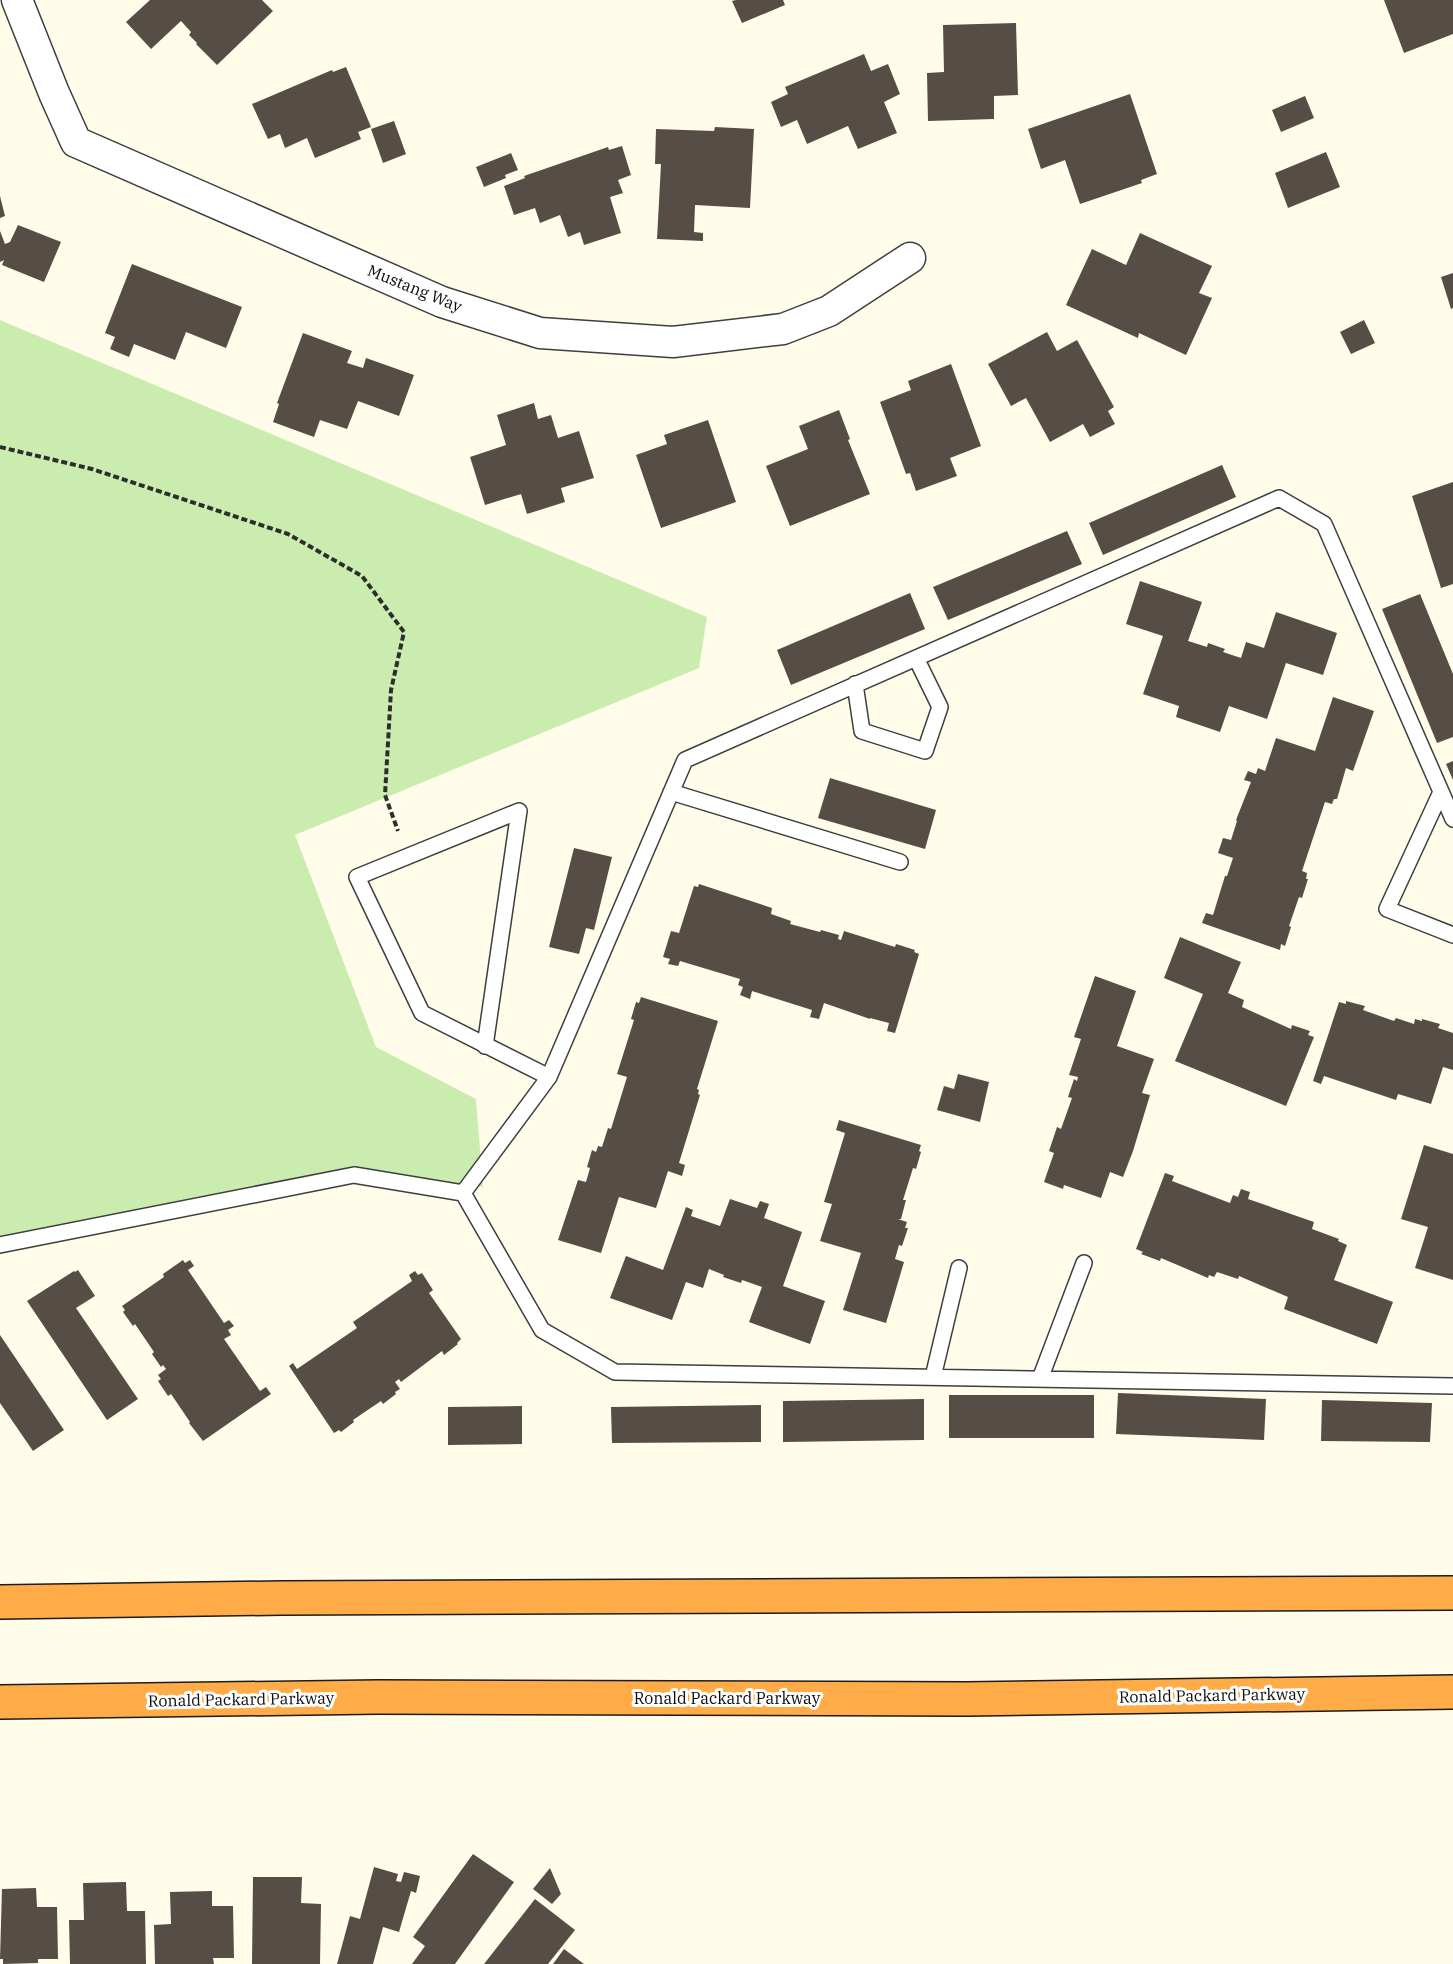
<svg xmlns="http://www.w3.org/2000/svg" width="1453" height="1964" viewBox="0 0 1453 1964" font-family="'IBM Plex Serif',serif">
<rect width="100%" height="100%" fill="#fffde9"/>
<path fill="#caedaf" d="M0 320 707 617 699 668 295 835 376 1047 476 1099 483 1187 354 1175 0 1250Z"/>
<path fill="#554d46" d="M150 0H262L273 11 217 65 196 44 197 43 189 35 191 32 181 21 151 49 126 22Z
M736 0H783L785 5 742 23 732 1Z
M1384 0H1453V34L1404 53Z
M1016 23 1018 95 994 96V119L928 121 927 73 944 72 943 25Z
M864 54 871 71 888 64 900 94 884 102 897 133 858 149 848 126 807 144 797 120 781 127 771 102 788 94 785 87Z
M346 67 371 127 358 132 361 139 315 158 307 138 285 148 280 134 268 139 252 104 332 70 333 72Z
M1130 94 1157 174 1141 180 1142 183 1080 204 1065 160 1041 169 1028 129Z
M1305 96 1314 118 1281 132 1272 110Z
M394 121 406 154 383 163 371 129Z
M715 127 754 129 750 208 695 205 694 232 703 233V241L657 239 661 164H655L656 129 714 131Z
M622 146 631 175 618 180 623 193 610 197 621 233 584 245 580 232 568 237 560 215 540 223 535 208 514 215 504 186 525 178 524 176 608 147 609 150Z
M1326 152 1340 187 1288 208 1275 173Z
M511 153 518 170 505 175 506 178 484 187 476 167Z
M0 196 5 216 0 218Z
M18 225 61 242 44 282 2 265 4 260 0 262V231L5 244 10 242Z
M1140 233 1212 266 1199 293 1212 298 1186 355 1139 333 1138 338 1066 305 1092 249 1126 265Z
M132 264 242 307 226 348 186 332 175 360 134 344 129 357 110 349 115 337 105 333Z
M1453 273V308L1451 309 1441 277Z
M1364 320 1375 343 1351 354 1340 332Z
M1047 332 1057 351 1077 340 1114 407 1108 411 1115 424 1090 437 1083 424 1050 442 1026 398 1011 406 988 364Z
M303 333 352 351 347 363 363 368 366 358 414 375 399 416 358 401 347 429 320 420 314 437 273 422 279 404 277 403Z
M951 364 981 446 950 458 957 476 916 491 910 473 906 474 880 402 911 390 908 381Z
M534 403 538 419 551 415 558 438 579 431 594 478 561 488 565 502 527 514 521 494 485 505 470 457 506 445 497 415Z
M839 410 850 439 848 440 870 494 790 526 766 466 808 449 799 426Z
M708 420 736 502 661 528 636 455 667 444 664 435Z
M1222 465 1236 497 1103 555 1089 523Z
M1453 482V584L1441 588 1412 496Z
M1067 531 1082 564 948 620 933 587Z
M1140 581 1202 602 1188 641 1207 647 1208 643 1225 649 1223 652 1241 658 1246 642 1264 648 1276 612 1337 633 1323 675 1286 663 1267 719 1229 706 1220 732 1176 717 1179 706 1143 694 1163 636 1126 624Z
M910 593 925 629 791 685 777 650Z
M1420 594 1453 674V737L1437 743 1382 609Z
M1333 697 1374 711 1353 771 1346 768 1337 799H1334L1332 804 1325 802 1302 871 1307 873 1306 879H1308L1302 898 1299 897 1289 926 1291 927 1285 946 1281 944 1280 950 1202 923 1206 913 1213 915 1225 876H1227L1233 858 1218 853 1223 838 1231 840 1237 821 1236 820 1251 782 1244 780 1248 771 1256 774 1258 768 1265 771 1276 738 1315 751Z
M1453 761V780L1446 764Z
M830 778 936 810 925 849 818 818Z
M574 848 612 857 594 930 586 928 579 954 549 947Z
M699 884 772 908 771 914 791 921 790 924 820 932 821 930 839 935 838 939 841 940 844 931 895 947 896 944 915 950 914 952 919 954 895 1033 887 1031 889 1023 870 1018V1019L824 1003 819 1019 810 1017 812 1010 752 991 750 999 740 995 743 987 738 985 740 979 680 961 678 966 668 964 670 959 663 957 671 931 679 933 694 886 698 887Z
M1180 937 1241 962 1228 993 1244 1000 1242 1007 1291 1029 1292 1025 1310 1031 1308 1035 1314 1037 1286 1106 1175 1061 1203 994 1164 978Z
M1095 976 1136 991 1117 1046 1154 1059 1142 1093 1150 1095 1133 1151 1123 1177 1110 1172 1101 1198 1064 1185 1063 1189 1044 1182 1054 1153 1049 1151 1057 1127 1061 1129 1072 1098 1068 1097 1074 1079 1077 1081 1078 1077 1069 1075 1081 1039 1074 1037Z
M641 997 718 1021 697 1089 699 1090 698 1094 700 1095 679 1163 685 1165 682 1176 668 1171 656 1208 619 1197 601 1253 558 1240 578 1180 586 1182 590 1168 587 1167 592 1150 596 1152 598 1146 602 1147 608 1128 611 1129 627 1077 617 1074 634 1020 631 1019 636 1002 639 1003Z
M1346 1001 1365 1006 1363 1010 1394 1021 1396 1018 1414 1024 1415 1019 1422 1021V1019L1440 1024 1438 1028 1453 1033V1070L1443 1067 1431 1104 1398 1094 1396 1100 1324 1076 1321 1084 1313 1081 1339 1002 1346 1004Z
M958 1074 989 1082 980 1122 937 1110 944 1086 954 1089Z
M839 1120 921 1145 919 1151 921 1152 916 1169 913 1168 903 1200H906L901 1219H898L907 1222 905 1228H908L902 1246 899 1245 895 1259 904 1262 886 1323 843 1310 861 1253 820 1241 832 1204 824 1202 845 1133 836 1130Z
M1424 1145 1453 1154V1280L1415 1268 1428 1227 1401 1219Z
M1165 1173 1174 1176 1172 1181 1230 1203 1233 1195 1238 1197 1241 1189 1250 1192 1248 1199 1314 1222 1312 1229 1339 1239 1338 1241 1347 1245 1334 1280 1393 1302 1377 1344 1284 1309 1288 1297 1239 1276 1238 1279 1217 1272 1214 1277 1209 1275 1208 1278 1161 1258 1160 1261 1141 1254 1143 1252 1136 1249Z
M730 1199 757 1208 760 1201 769 1204 764 1218 802 1232 783 1286 825 1301 810 1344 749 1322 762 1287 742 1280 741 1283 723 1277 724 1275 709 1269 703 1288 686 1282 672 1320 610 1298 626 1256 663 1270 686 1207 693 1210 691 1216 720 1226Z
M183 1260 185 1263 190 1260 194 1266 188 1270 224 1323 229 1320 234 1326 228 1330 231 1335 224 1339 260 1391 266 1387 271 1394 203 1441 189 1423 190 1422 171 1394 168 1396 158 1381 161 1379 158 1375 166 1369 163 1365 161 1367 152 1354 154 1352 135 1324 133 1326 123 1312 125 1310 122 1306 164 1277 163 1274Z
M78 1270 95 1296 76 1308 138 1399 107 1420 27 1301 74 1271 75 1272Z
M415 1271 418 1275 422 1273 433 1290 429 1293 461 1339 457 1343 458 1344 444 1355 442 1351 401 1382 399 1379 395 1382 400 1389 395 1392 396 1394 383 1404 381 1401 353 1420 354 1422 341 1432 339 1430 334 1433 289 1366 293 1363 297 1369 357 1328 353 1322 412 1281 409 1275Z
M0 1335 64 1430 33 1451 0 1403Z
M1118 1393 1266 1399 1264 1440 1116 1434Z
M949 1395H1094V1438H949Z
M924 1399V1440L783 1442V1401Z
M1322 1400 1432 1403 1430 1442 1321 1441Z
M761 1405V1442L612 1443 611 1407Z
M522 1406V1444L448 1445V1407Z
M473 1854 514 1882 455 1964H412L425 1946 413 1937Z
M374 1867 398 1874 396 1881 401 1882 404 1872 420 1876 416 1893 411 1891 399 1932 383 1927 373 1964H337L350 1916 360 1919Z
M550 1868 561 1894 552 1904 533 1889Z
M253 1877H302L301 1903 321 1904 320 1964H252Z
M126 1882 127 1911H145L146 1964H70L69 1920H84L83 1883Z
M36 1888 37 1907H57L58 1959H38V1963L3 1964V1959H0L2 1889Z
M212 1891V1906H233L234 1958H213L214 1964H155L154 1925 171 1924 170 1892Z
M535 1899 575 1930 548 1964H484Z
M564 1949 584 1964H553Z"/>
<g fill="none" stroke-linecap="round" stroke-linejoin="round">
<defs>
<path id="service" d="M855 684 862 731 925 751 940 707 916 658
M671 792 900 862
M1441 792 1387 909 1453 935
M485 1046 519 811 357 877 422 1013 549 1077
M463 1193 549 1077 685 760 1279 498 1324 524 1453 819
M0 1245 354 1175 463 1193 542 1330 615 1372 1453 1386
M933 1377 959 1268
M1040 1379 1084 1263"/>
<path id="minor" d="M17 0 54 93 76 142 442 302 540 333 673 342 783 329 829 311 910 258"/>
<path id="motorway" d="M0 1602 282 1598 1453 1593
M0 1702 378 1697 967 1699 1453 1692"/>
</defs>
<use href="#service" stroke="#3e3e3e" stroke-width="18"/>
<use href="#minor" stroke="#3e3e3e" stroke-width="33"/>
<use href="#motorway" stroke="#1c1c1c" stroke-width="36"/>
<path stroke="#2d2d2d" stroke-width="4" stroke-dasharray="6 3" stroke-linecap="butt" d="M0 447 92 469 288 534 362 576 404 632 391 690 385 795 398 831"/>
<use href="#service" stroke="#fff" stroke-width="15"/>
<use href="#minor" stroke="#fff" stroke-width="30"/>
<use href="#motorway" stroke="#ffab47" stroke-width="33"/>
</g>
<g text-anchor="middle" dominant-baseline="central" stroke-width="6" stroke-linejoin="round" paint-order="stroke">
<g font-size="16" fill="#0b0b0b" stroke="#fff">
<text transform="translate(415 288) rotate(22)">Mustang Way</text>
<text transform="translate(1212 1695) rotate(-1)">Ronald Packard Parkway</text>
<text x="727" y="1698">Ronald Packard Parkway</text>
<text transform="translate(241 1699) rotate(-1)">Ronald Packard Parkway</text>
</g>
</g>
</svg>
